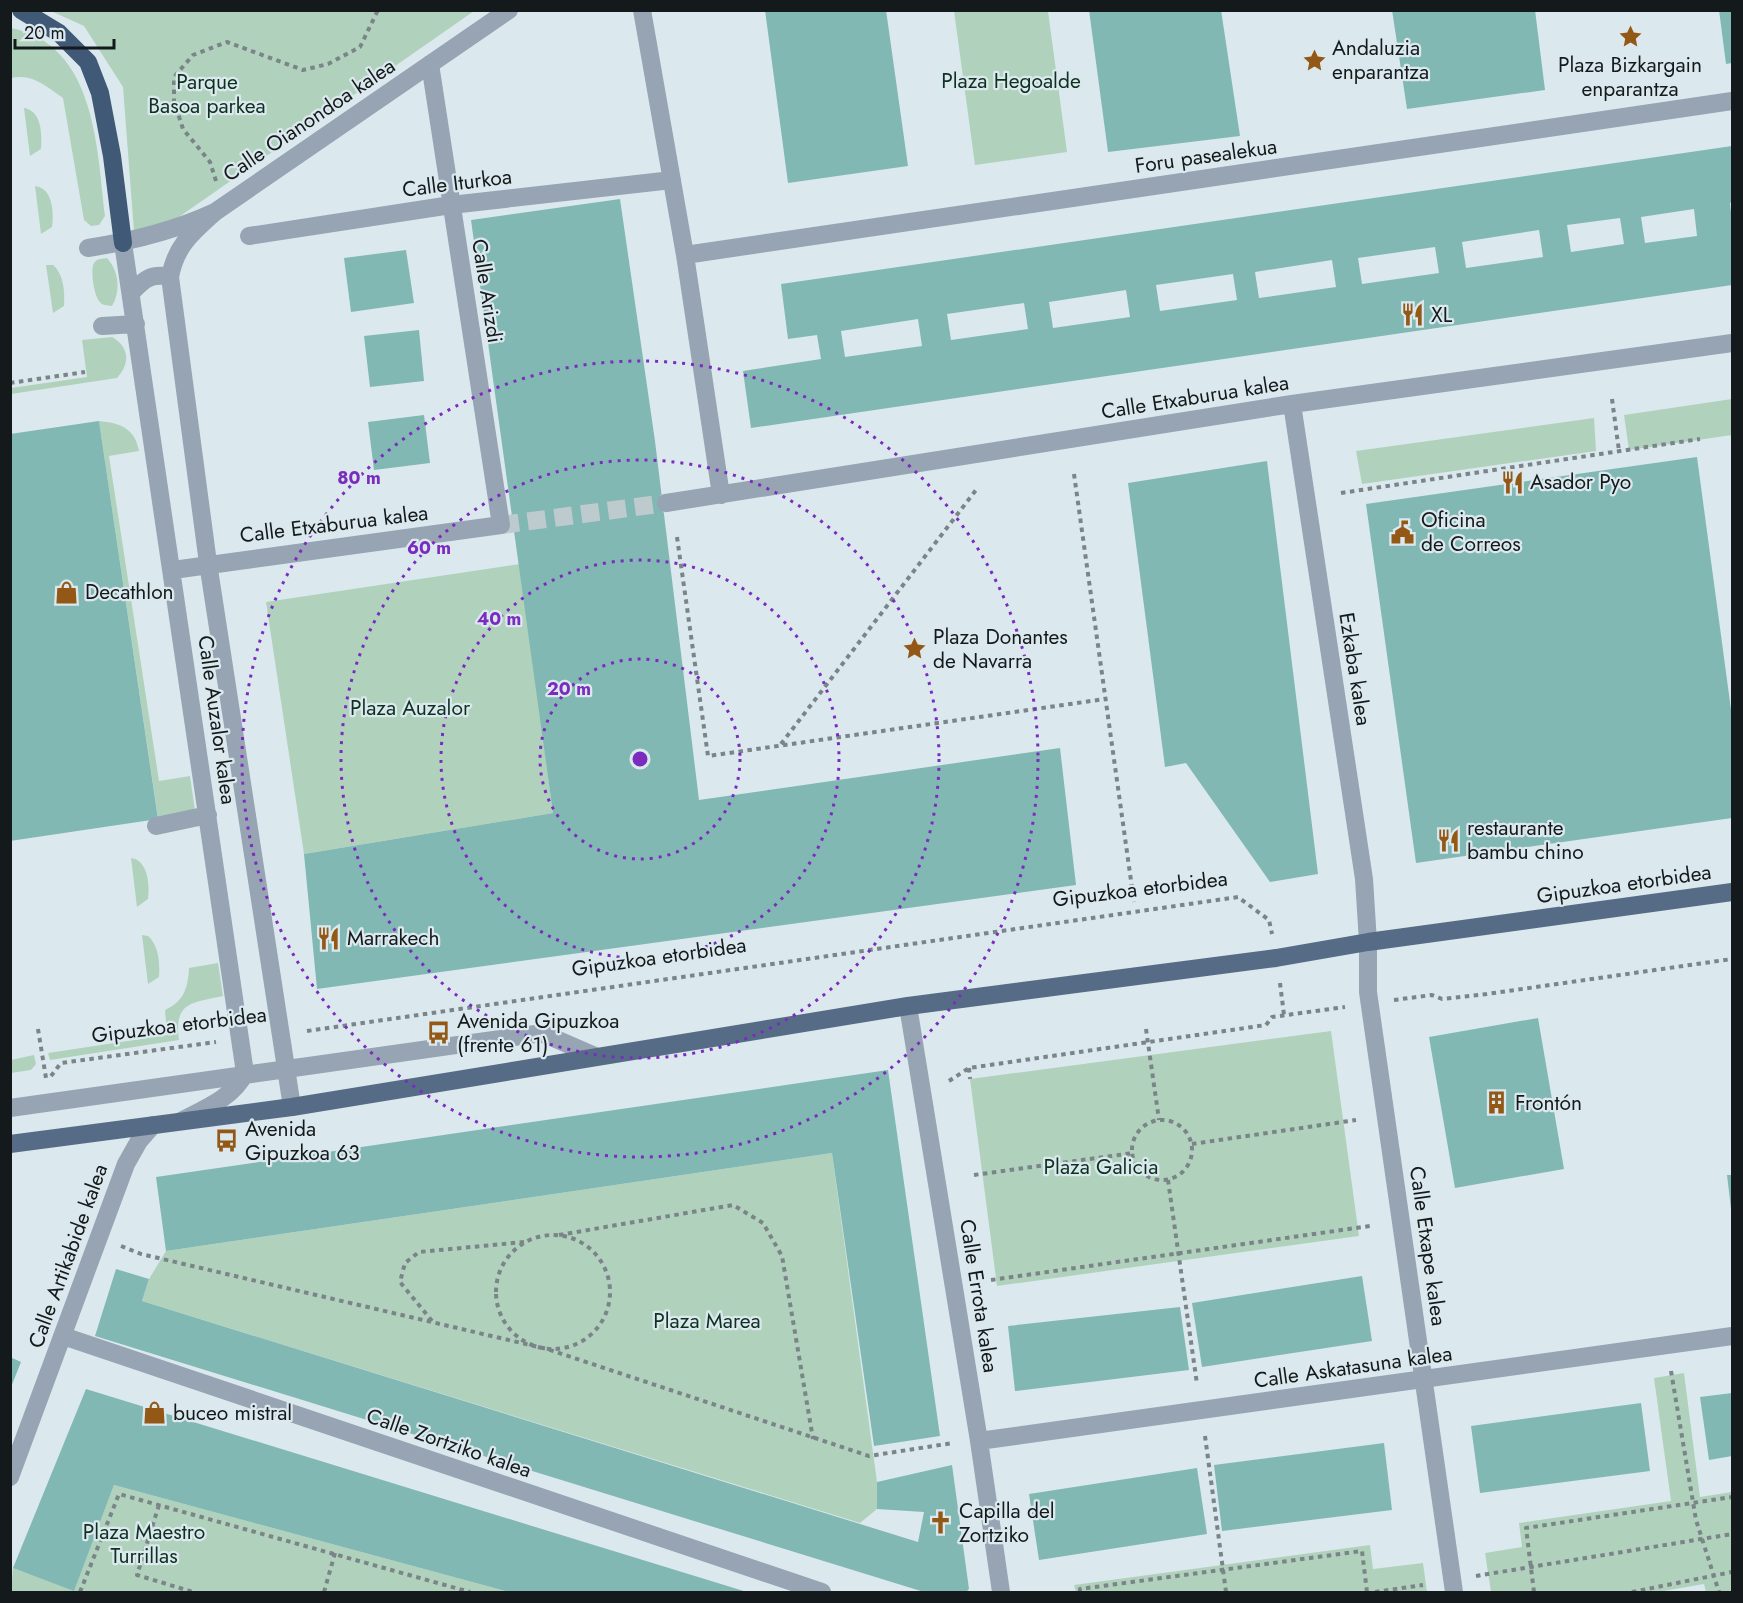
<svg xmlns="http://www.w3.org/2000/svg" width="1743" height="1603" viewBox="0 0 1743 1603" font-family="Jost,sans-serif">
<rect width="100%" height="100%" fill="#dbe9ee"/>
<path fill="#b0d2bc" d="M51 11H474L166 226 134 232 123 87 84 26Z
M954 11H1048L1067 152 975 165Z
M11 28C96 45 97 148 105 216L99 225 91 226 84 220 63 98C46 86 32 73 11 78Z
M24 108C42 111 42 134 41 149L30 156Z
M35 186C53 188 54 212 52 227L41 234Z
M107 258C119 271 121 291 112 306 107 305 102 306 99 301 94 295 90 270 94 263 97 258 103 259 107 258Z
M46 265H53C64 274 65 293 64 306L53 313Z
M112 337C130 347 130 364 117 378L11 394V388L87 377 82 340Z
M1732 399V435L1629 450 1624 415Z
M1594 418 1596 451 1362 484 1356 451Z
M99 421C120 423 135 428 139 451L109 456 159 781 190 776 195 811 158 818Z
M520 564 553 813 304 854 266 602Z
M131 858C148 860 150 885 148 899L137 907Z
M142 935 148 936C159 945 160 964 159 977L148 984Z
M218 963 223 996C191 1003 174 1002 179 1040L50 1060 48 1053 167 1035 165 1010C184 1001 188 988 189 968Z
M1331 1031 1359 1236 997 1286 970 1079Z
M34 1055 36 1064 31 1070 11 1073V1060Z
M832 1153 877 1482V1509L860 1523 142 1301 149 1279 166 1251Z
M1684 1373 1700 1497 1732 1492V1592H1706L1704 1584 1658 1592H1491L1485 1553 1522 1547 1519 1523 1671 1501 1654 1378Z
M114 1485 509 1592H11L13 1568 74 1590Z
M1370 1545 1373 1569 1423 1563 1427 1592H1076L1074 1585Z"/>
<path fill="#81b8b3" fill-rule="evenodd" d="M765 10H886L908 166 788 183Z
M1089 10H1221L1240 136 1108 152Z
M1392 10H1535L1545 90 1407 109Z
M1719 10H1732V63L1726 64Z
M1732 146V202L1730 203 1732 222V285L751 428 743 371 821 359 817 335 788 339 781 284ZM1694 209 1697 236 1645 243 1641 217ZM1620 218 1624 244 1571 252 1567 225ZM1539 230 1543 257 1466 268 1462 242ZM1435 247 1439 273 1362 284 1358 258ZM1332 260 1336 287 1259 298 1255 272ZM1233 274 1237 300 1160 311 1156 285ZM1126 290 1130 317 1053 328 1049 302ZM1024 303 1028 329 951 340 947 314ZM918 319 922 346 845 357 841 331Z
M620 199 655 441 699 800 1060 748 1076 885 317 989 304 854 553 813 471 220Z
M406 250 414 303 351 312 344 258Z
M419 330 424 381 370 387 364 336Z
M424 415 430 463 374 470 368 422Z
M99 421 158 819 10 841V434Z
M1697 457 1732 717V818L1416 863 1366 504Z
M1267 461 1318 874 1270 882 1186 763 1165 767 1128 483Z
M1538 1018 1564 1169 1455 1188 1429 1037Z
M888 1070 940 1436 874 1446 832 1153 166 1251 156 1177Z
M1727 1175H1732V1209H1731Z
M116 1269 149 1279 142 1301 918 1542 924 1512 877 1509V1482L952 1465 969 1589 966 1592H924L95 1336Z
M1362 1276 1372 1341 1202 1367 1192 1303Z
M1180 1307 1189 1370 1015 1391 1008 1326Z
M10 1357 21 1362 11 1387H10Z
M86 1389 747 1592H509L114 1485 74 1591 13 1568Z
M1732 1393V1456L1709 1460 1700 1397Z
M1641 1403 1650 1471 1480 1493 1471 1426Z
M1384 1443 1392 1510 1222 1531 1214 1465Z
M1197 1468 1207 1534 1039 1560 1029 1494Z"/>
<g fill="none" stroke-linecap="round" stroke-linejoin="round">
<path stroke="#bdcace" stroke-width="18" stroke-dasharray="18 9" stroke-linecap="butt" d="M501 525 666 503"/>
<path stroke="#7b8488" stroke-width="4" stroke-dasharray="4.5 4.5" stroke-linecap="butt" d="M216 181 210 162 183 129 174 101V77L193 55 227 42 303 70 328 64 360 47 378 10
M10 383 85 372
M1612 399 1619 451
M1074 474 1134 902
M1341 493 1700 439
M677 537 708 756 1105 699
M781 744 976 490
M1280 983 1284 1015
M1394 1000 1432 995 1442 999 1487 994 1732 959
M38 1029 46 1078
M1146 1029 1159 1120
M307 1031 1238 897 1269 920 1272 934
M969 1068 970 1079
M51 1076 61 1063 216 1042
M949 1081 969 1068 1266 1025 1272 1017 1345 1007
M1132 1150a30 30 0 1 1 60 0a30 30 0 1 1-60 0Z
M1192 1144 1356 1120
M974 1175 1133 1153
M1168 1180 1197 1384
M559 1235 733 1205 763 1223 782 1256 813 1439
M496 1292a57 57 0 1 1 114 0a57 57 0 1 1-114 0Z
M121 1246 141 1254 547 1349 869 1456 953 1443
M991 1280 1370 1226
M432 1321 400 1282 405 1263 419 1252 524 1242
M1671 1371 1696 1520 1719 1592
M1205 1436 1226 1592
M159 1505 137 1575 193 1592
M1476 1576 1732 1534
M80 1592 119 1494 470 1592
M324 1592 335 1553
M1080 1592V1589L1362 1551 1367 1592
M1375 1592 1423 1585
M1534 1592 1526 1528 1732 1497
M1632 1592 1732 1572"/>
<path stroke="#97a4b3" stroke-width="18" d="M642 10 685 255 721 495
M215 212C192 233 176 245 170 277L208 563 292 1107
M249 236 451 205 672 180
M123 243 245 1073C233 1098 204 1109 181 1121
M88 248C133 241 174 231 215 212L509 10
M685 255 1732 101
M132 292C144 279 152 273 170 277
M102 326 136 324
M1292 404 1364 879 1368 942V992L1454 1592
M666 503 1292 404 1732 343
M173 570 501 525 430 64
M156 826 208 815
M908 1006 979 1441 1001 1592
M10 1108 542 1033 595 1056
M63 1336 822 1592
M979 1441 1732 1336
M10 1477 126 1164 139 1141 153 1125"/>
<path stroke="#566c86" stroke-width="18" d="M10 1144 292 1107 908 1006 1276 958 1368 942 1732 892"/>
<path stroke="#3f5976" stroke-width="18" d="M21 10 59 33 88 62 100 93 112 156 123 243"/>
</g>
<g fill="none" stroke="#7b2cbf" stroke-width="3" stroke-dasharray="3 6">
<circle cx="640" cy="759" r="100"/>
<circle cx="640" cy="759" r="199"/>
<circle cx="640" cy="759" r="299"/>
<circle cx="640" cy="759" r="398"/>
</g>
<defs>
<symbol id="sight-bare" viewBox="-9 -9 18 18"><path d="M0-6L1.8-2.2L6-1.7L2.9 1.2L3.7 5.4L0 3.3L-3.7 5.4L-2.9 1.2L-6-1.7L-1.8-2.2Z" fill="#935816" stroke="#dbe9ee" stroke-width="2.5" paint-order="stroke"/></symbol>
<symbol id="restaurant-bare" viewBox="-9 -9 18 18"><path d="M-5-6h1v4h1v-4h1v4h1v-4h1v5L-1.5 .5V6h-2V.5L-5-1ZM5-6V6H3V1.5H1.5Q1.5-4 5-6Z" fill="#935816" stroke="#dbe9ee" stroke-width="2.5" paint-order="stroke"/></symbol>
<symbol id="civic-bare" viewBox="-9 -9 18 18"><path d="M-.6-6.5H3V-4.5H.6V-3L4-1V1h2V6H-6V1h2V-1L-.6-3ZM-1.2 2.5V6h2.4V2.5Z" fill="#935816" stroke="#dbe9ee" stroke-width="2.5" paint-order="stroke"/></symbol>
<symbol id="shop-bare" viewBox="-9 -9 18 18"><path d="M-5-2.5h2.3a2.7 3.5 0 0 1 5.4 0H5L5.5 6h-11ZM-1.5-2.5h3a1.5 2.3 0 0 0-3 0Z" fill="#935816" stroke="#dbe9ee" stroke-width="2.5" paint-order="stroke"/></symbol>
<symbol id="bus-bare" viewBox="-9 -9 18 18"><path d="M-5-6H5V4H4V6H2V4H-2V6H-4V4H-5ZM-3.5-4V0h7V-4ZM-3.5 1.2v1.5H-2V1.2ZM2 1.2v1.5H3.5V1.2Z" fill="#935816" stroke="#dbe9ee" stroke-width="2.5" paint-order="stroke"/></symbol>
<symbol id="building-bare" viewBox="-9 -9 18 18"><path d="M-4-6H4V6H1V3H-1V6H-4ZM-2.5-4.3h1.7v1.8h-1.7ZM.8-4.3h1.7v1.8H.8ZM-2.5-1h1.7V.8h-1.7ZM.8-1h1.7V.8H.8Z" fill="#935816" stroke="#dbe9ee" stroke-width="2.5" paint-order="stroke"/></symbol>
<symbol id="church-bare" viewBox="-9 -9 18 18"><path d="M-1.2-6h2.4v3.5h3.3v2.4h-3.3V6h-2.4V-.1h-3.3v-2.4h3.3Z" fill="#935816" stroke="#dbe9ee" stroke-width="2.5" paint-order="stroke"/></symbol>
</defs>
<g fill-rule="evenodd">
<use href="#sight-bare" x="1614" y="20" width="33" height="33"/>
<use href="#sight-bare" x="1298" y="44" width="33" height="33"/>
<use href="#restaurant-bare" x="1396" y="298" width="33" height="33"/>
<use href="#restaurant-bare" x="1496" y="466" width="33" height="33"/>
<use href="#civic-bare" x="1386" y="516" width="33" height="33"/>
<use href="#shop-bare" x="50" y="576" width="33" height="33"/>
<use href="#sight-bare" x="898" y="632" width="33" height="33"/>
<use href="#restaurant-bare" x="1432" y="824" width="33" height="33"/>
<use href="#restaurant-bare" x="312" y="922" width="33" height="33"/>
<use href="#bus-bare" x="422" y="1016" width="33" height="33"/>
<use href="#building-bare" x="1480" y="1086" width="33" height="33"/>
<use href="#bus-bare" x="210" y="1124" width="33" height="33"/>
<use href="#shop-bare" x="138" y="1396" width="33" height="33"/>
<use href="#church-bare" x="924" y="1506" width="33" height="33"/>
</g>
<g text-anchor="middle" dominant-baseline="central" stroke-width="4.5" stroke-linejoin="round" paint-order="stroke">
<g font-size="21" fill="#14191b" stroke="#dbe9ee" text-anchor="start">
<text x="1332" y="48">Andaluzia<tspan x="1332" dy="24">enparantza</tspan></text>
<text x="1630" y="65" text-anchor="middle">Plaza Bizkargain<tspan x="1630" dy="24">enparantza</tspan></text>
<text x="1431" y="315">XL</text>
<text x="1530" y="482">Asador Pyo</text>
<text x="1421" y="520">Oficina<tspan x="1421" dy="24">de Correos</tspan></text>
<text x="85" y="592">Decathlon</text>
<text x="933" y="637">Plaza Donantes<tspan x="933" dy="24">de Navarra</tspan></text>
<text x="1467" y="828">restaurante<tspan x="1467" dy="24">bambu chino</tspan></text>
<text x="347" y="938">Marrakech</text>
<text x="457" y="1021">Avenida Gipuzkoa<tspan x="457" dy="24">(frente 61)</tspan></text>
<text x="1515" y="1103">Frontón</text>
<text x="245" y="1129">Avenida<tspan x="245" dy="24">Gipuzkoa 63</tspan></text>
<text x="173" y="1413">buceo mistral</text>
<text x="959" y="1511">Capilla del<tspan x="959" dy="24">Zortziko</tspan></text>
</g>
<g font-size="21" fill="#0e311f" stroke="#dbe9ee">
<text x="1011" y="81">Plaza Hegoalde</text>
<text x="207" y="82">Parque<tspan x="207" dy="24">Basoa parkea</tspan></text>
<text x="410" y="708">Plaza Auzalor</text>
<text x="1101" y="1167">Plaza Galicia</text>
<text x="707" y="1321">Plaza Marea</text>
<text x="144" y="1532">Plaza Maestro<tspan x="144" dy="24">Turrillas</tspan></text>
</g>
<g font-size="21" fill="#14191b" stroke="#dbe9ee">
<text transform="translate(309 120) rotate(-34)">Calle Oianondoa kalea</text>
<text transform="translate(1206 156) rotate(-8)">Foru pasealekua</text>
<text transform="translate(457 183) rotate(-7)">Calle Iturkoa</text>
<text transform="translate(487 291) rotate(81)">Calle Arizdi</text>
<text transform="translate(1195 397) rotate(-9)">Calle Etxaburua kalea</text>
<text transform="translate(334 524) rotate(-7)">Calle Etxaburua kalea</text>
<text transform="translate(1355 669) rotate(81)">Ezkaba kalea</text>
<text transform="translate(217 720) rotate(82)">Calle Auzalor kalea</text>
<text transform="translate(1624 884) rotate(-8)">Gipuzkoa etorbidea</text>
<text transform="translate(1140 889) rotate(-7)">Gipuzkoa etorbidea</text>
<text transform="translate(659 957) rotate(-8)">Gipuzkoa etorbidea</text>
<text transform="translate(179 1025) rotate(-7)">Gipuzkoa etorbidea</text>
<text transform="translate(1428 1246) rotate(82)">Calle Etxape kalea</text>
<text transform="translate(68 1256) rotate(-70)">Calle Artikabide kalea</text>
<text transform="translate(979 1296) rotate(81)">Calle Errota kalea</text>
<text transform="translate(1353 1367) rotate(-8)">Calle Askatasuna kalea</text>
<text transform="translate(449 1443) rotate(19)">Calle Zortziko kalea</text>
</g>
</g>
<circle cx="640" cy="759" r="9" fill="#7b2cbf" stroke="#dbe9ee" stroke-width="3"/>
<g font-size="18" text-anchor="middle" font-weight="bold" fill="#7b2cbf" stroke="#dbe9ee" stroke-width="4.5" stroke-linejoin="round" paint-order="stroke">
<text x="359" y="484">80 m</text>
<text x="429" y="554">60 m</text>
<text x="499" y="625">40 m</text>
<text x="569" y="695">20 m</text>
</g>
<rect width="1743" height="1603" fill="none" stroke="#14191b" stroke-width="24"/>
<path d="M15 39v9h99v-9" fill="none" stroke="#14191b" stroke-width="3"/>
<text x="24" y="39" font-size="18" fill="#14191b" stroke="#dbe9ee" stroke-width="4.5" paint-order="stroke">20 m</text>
</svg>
